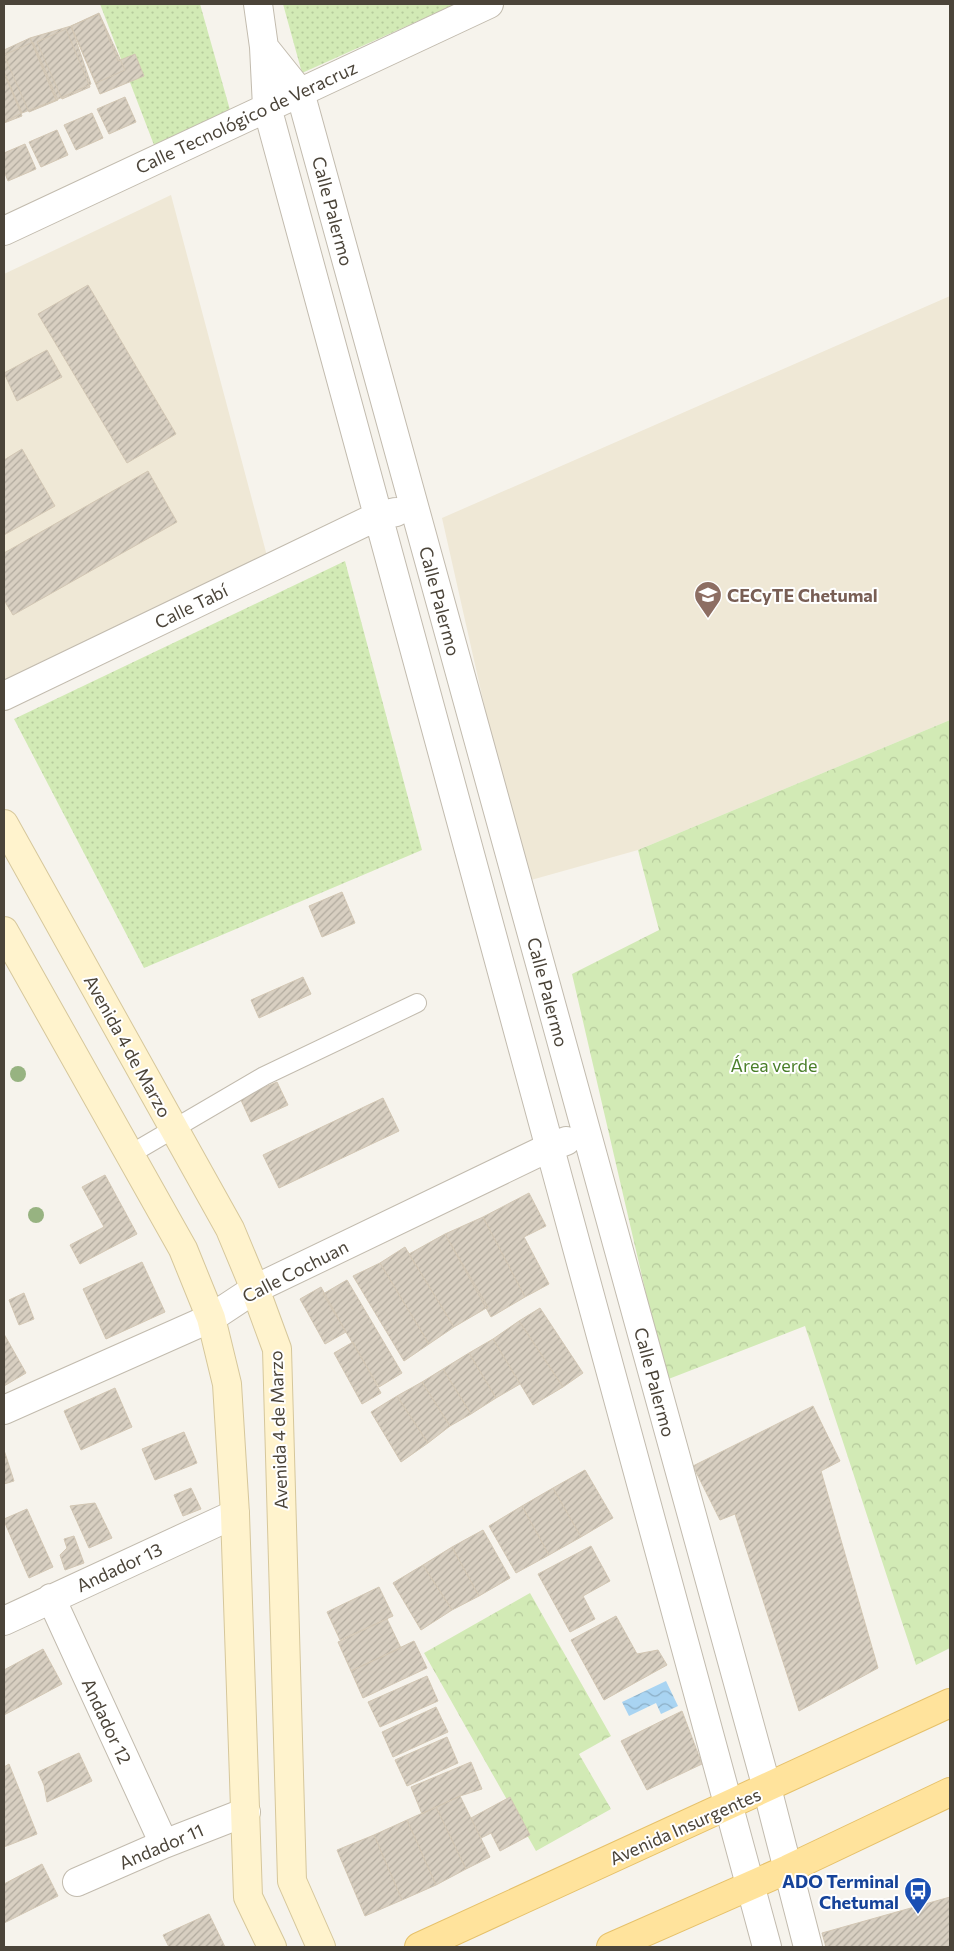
<svg xmlns="http://www.w3.org/2000/svg" width="954" height="1951" viewBox="0 0 954 1951" font-family="Commissioner,sans-serif">
<defs>
<pattern id="forest-crowns" width="20" height="18" patternUnits="userSpaceOnUse" patternTransform="scale(1.25)"><rect width="20" height="18" fill="#d2eab5"/><path d="M2 6a3 3 0 1 1 6 0M12 15a3 3 0 1 1 6 0" fill="none" stroke="#b6ca9c"/></pattern>
<pattern id="park-dots" width="8" height="8" patternUnits="userSpaceOnUse" patternTransform="scale(1.25)"><rect width="8" height="8" fill="#d2eab5"/><path d="M2 2h.1M6 6h.1" fill="none" stroke="#b6ca9c" stroke-width="1.8" stroke-linecap="round"/></pattern>
<pattern id="water-waves" width="16" height="10" patternUnits="userSpaceOnUse" patternTransform="scale(1.25)"><rect width="16" height="10" fill="#a9d4f2"/><path d="M0 5q4-4 8 0t8 0" fill="none" stroke="#8caec5"/></pattern>
<pattern id="building-hatch" width="6" height="6" patternUnits="userSpaceOnUse" patternTransform="scale(1.25)"><rect width="6" height="6" fill="#d8cfc1"/><path d="M-1 1l2-2M0 6l6-6M5 7l2-2" fill="none" stroke="#b1aa9e"/></pattern>
</defs>
<rect width="100%" height="100%" fill="#f6f3ec"/>
<path fill="#efe8d6" d="M171 195 267 556 4 685V274Z
M950 296V720L638 850 524 882 442 518Z"/>
<path fill="url(#forest-crowns)" d="M950 720V1648L916 1665 805 1326 666 1380 572 974 659 930 638 850Z
M530 1593 611 1736 579 1754 611 1809 536 1851 424 1653Z"/>
<path fill="url(#park-dots)" d="M100 4H200L230 110 154 145Z
M283 4H456L302 73Z
M345 561 422 850 144 968 14 719Z"/>
<path fill="url(#water-waves)" d="M666 1681 678 1706 661 1714 656 1703 629 1716 622 1702Z"/>
<path fill="url(#building-hatch)" stroke="#d3c7b4" d="M99 13 125 70 96 83 71 26Z
M99 14 118 61 135 54 144 76 100 94 71 26Z
M71 26 91 84 56 100 30 38Z
M66 29 90 87 62 99 37 42Z
M30 38 56 100 22 113 4 72V50Z
M33 42 58 100 29 112 4 55Z
M4 72 22 113 4 122Z
M4 73 22 116 4 123Z
M125 97 136 122 109 134 97 109Z
M92 113 103 138 76 150 64 125Z
M57 130 68 155 41 167 29 142Z
M25 144 36 169 8 181 4 171V153Z
M88 285 176 434 127 463 38 314Z
M47 350 62 377 17 401 4 373Z
M22 449 55 506 4 535V460Z
M148 471 177 522 13 615 4 600V553Z
M342 892 355 923 322 937 309 906Z
M303 977 311 994 259 1018 251 1000Z
M277 1082 288 1105 251 1122 240 1098Z
M383 1098 399 1131 279 1188 263 1155Z
M105 1175 137 1234 80 1264 70 1245 104 1227 82 1187Z
M529 1193 546 1226 524 1237 549 1284 525 1297 483 1217Z
M483 1217 525 1297 491 1317 445 1234Z
M445 1234 488 1307 454 1327 409 1254Z
M405 1247 454 1327 429 1344 380 1263Z
M142 1262 165 1312 106 1339 83 1289Z
M380 1263 429 1344 404 1361 353 1276Z
M347 1280 402 1373 379 1387 323 1294Z
M321 1287 346 1332 325 1344 300 1299Z
M24 1293 34 1319 19 1325 9 1300Z
M540 1308 583 1373 563 1387 519 1321Z
M519 1321 563 1387 533 1405 493 1339Z
M4 1334 26 1373 4 1386Z
M493 1339 520 1384 496 1398 469 1353Z
M353 1342 381 1393 362 1404 334 1353Z
M469 1353 496 1398 471 1414 443 1369Z
M443 1369 471 1414 450 1426 422 1382Z
M422 1382 450 1426 428 1443 397 1396Z
M115 1388 132 1427 81 1450 64 1411Z
M397 1396 428 1443 401 1462 371 1412Z
M813 1406 840 1461 821 1471 878 1668 799 1711 735 1514 720 1520 693 1466Z
M184 1432 197 1463 155 1480 142 1449Z
M4 1450 14 1481 4 1484Z
M585 1470 613 1518 581 1537 553 1488Z
M191 1488 201 1509 183 1516 174 1495Z
M553 1488 581 1537 549 1555 522 1506Z
M95 1503 112 1538 89 1548 70 1506Z
M522 1506 549 1555 516 1573 489 1526Z
M27 1509 53 1567 29 1578 4 1521V1519Z
M483 1530 510 1578 479 1596 452 1547Z
M74 1536 84 1563 65 1570 60 1555 67 1548 64 1539Z
M591 1546 610 1581 583 1596 595 1619 570 1632 538 1574Z
M452 1547 479 1596 452 1610 423 1565Z
M423 1565 452 1610 421 1630 393 1583Z
M379 1587 393 1616 340 1640 327 1612Z
M616 1616 637 1654 658 1650 667 1665 604 1700 571 1640Z
M387 1619 401 1648 351 1671 338 1642Z
M414 1641 427 1668 363 1698 351 1671Z
M43 1649 62 1684 4 1715V1670Z
M427 1676 438 1701 380 1727 368 1702Z
M436 1707 448 1732 393 1757 382 1732Z
M682 1711 702 1764 647 1790 621 1741Z
M447 1737 458 1763 407 1786 395 1760Z
M79 1753 92 1781 47 1802 44 1785 38 1772Z
M471 1762 482 1789 460 1796 422 1814 411 1787Z
M9 1764 37 1834 4 1847V1767Z
M460 1796 490 1857 466 1869 436 1807Z
M510 1797 530 1835 500 1851 491 1833 481 1838 471 1818Z
M436 1807 466 1869 436 1885 407 1820Z
M407 1820 436 1885 402 1900 374 1835Z
M374 1835 402 1900 365 1916 337 1850Z
M42 1864 58 1896 4 1923V1884Z
M950 1897V1947H826L822 1933Z
M209 1914 225 1947H169L163 1935Z"/>
<g fill="none" stroke-linecap="round" stroke-linejoin="round">
<defs>
<path id="lane" d="M129 1155 264 1076 417 1003"/>
<path id="street" d="M258 4 264 47 267 107 767 1947
M264 47 300 92 767 1788 808 1947
M4 231 489 4
M4 696 378 516 396 512
M4 1410 211 1318 255 1289 550 1147 566 1141
M51 1598 164 1844
M4 1621 235 1514
M77 1882 164 1844 246 1812"/>
<path id="secondary" d="M4 824 230 1229 255 1289 277 1349 292 1881 321 1947
M4 931 183 1249 211 1318 227 1384 235 1514 248 1897 272 1947"/>
<path id="primary" d="M419 1947 950 1703
M611 1947 788 1869 950 1792"/>
</defs>
<use href="#lane" stroke="#c2bbae" stroke-width="20"/>
<use href="#street" stroke="#c2bbae" stroke-width="30"/>
<use href="#secondary" stroke="#d6c79b" stroke-width="30"/>
<use href="#primary" stroke="#e6c16a" stroke-width="30"/>
<use href="#lane" stroke="#fff" stroke-width="18"/>
<use href="#street" stroke="#fff" stroke-width="28"/>
<use href="#secondary" stroke="#fff3cd" stroke-width="28"/>
<use href="#primary" stroke="#ffe39c" stroke-width="28"/>
</g>
<g fill="#97b381">
<circle cx="18" cy="1074" r="8"/>
<circle cx="36" cy="1215" r="8"/>
</g>
<defs>
<symbol id="school-pin" viewBox="-11 -11 22 30"><path d="M0 17L-7.5 6A9.5 9.5 0 1 1 7.5 6Z" fill="#8d6e63" stroke="#fff"/><path d="M0-5L7-2L0 1L-7-2ZM-4 1L0 2.5L4 1V4Q0 6-4 4Z" fill="#fff"/></symbol>
<symbol id="bus-pin" viewBox="-11 -11 22 30"><path d="M0 17L-7.5 6A9.5 9.5 0 1 1 7.5 6Z" fill="#1a4fb4" stroke="#fff"/><path d="M-5-6H5V4H4V6H2V4H-2V6H-4V4H-5ZM-3.5-4V0h7V-4ZM-3.5 1.2v1.5H-2V1.2ZM2 1.2v1.5H3.5V1.2Z" fill="#fff"/></symbol>
</defs>
<g fill-rule="evenodd">
<use href="#school-pin" x="692" y="579" width="32" height="43"/>
<use href="#bus-pin" x="902" y="1875" width="32" height="43"/>
</g>
<g text-anchor="middle" dominant-baseline="central" stroke-width="4" stroke-linejoin="round" paint-order="stroke">
<g font-size="18" fill="#4b4439" stroke="#fff">
<text transform="translate(246 117) rotate(-25)">Calle Tecnológico de Veracruz</text>
<text transform="translate(333 211) rotate(75)">Calle Palermo</text>
<text transform="translate(440 601) rotate(75)">Calle Palermo</text>
<text transform="translate(191 606) rotate(-26)">Calle Tabí</text>
<text transform="translate(548 992) rotate(75)">Calle Palermo</text>
<text transform="translate(128 1046) rotate(61)">Avenida 4 de Marzo</text>
<text transform="translate(295 1271) rotate(-27)">Calle Cochuan</text>
<text transform="translate(655 1382) rotate(75)">Calle Palermo</text>
<text transform="translate(278 1430) rotate(-92)">Avenida 4 de Marzo</text>
<text transform="translate(119 1567) rotate(-25)">Andador 13</text>
<text transform="translate(107 1721) rotate(65)">Andador 12</text>
<text transform="translate(685 1826) rotate(-24)">Avenida Insurgentes</text>
<text transform="translate(161 1846) rotate(-23)">Andador 11</text>
</g>
<g font-size="18" font-weight="bold" fill="#785e54" stroke="#fff" text-anchor="start">
<text x="727" y="595">CECyTE Chetumal</text>
</g>
<g font-size="18" fill="#4a7f2a" stroke="#fff">
<text x="774" y="1065">Área verde</text>
</g>
<g font-size="18" font-weight="bold" fill="#164399" stroke="#fff" text-anchor="end">
<text x="899" y="1881">ADO Terminal<tspan x="899" dy="21">Chetumal</tspan></text>
</g>
</g>
<rect width="954" height="1951" fill="none" stroke="#4b4439" stroke-width="10"/>
</svg>
